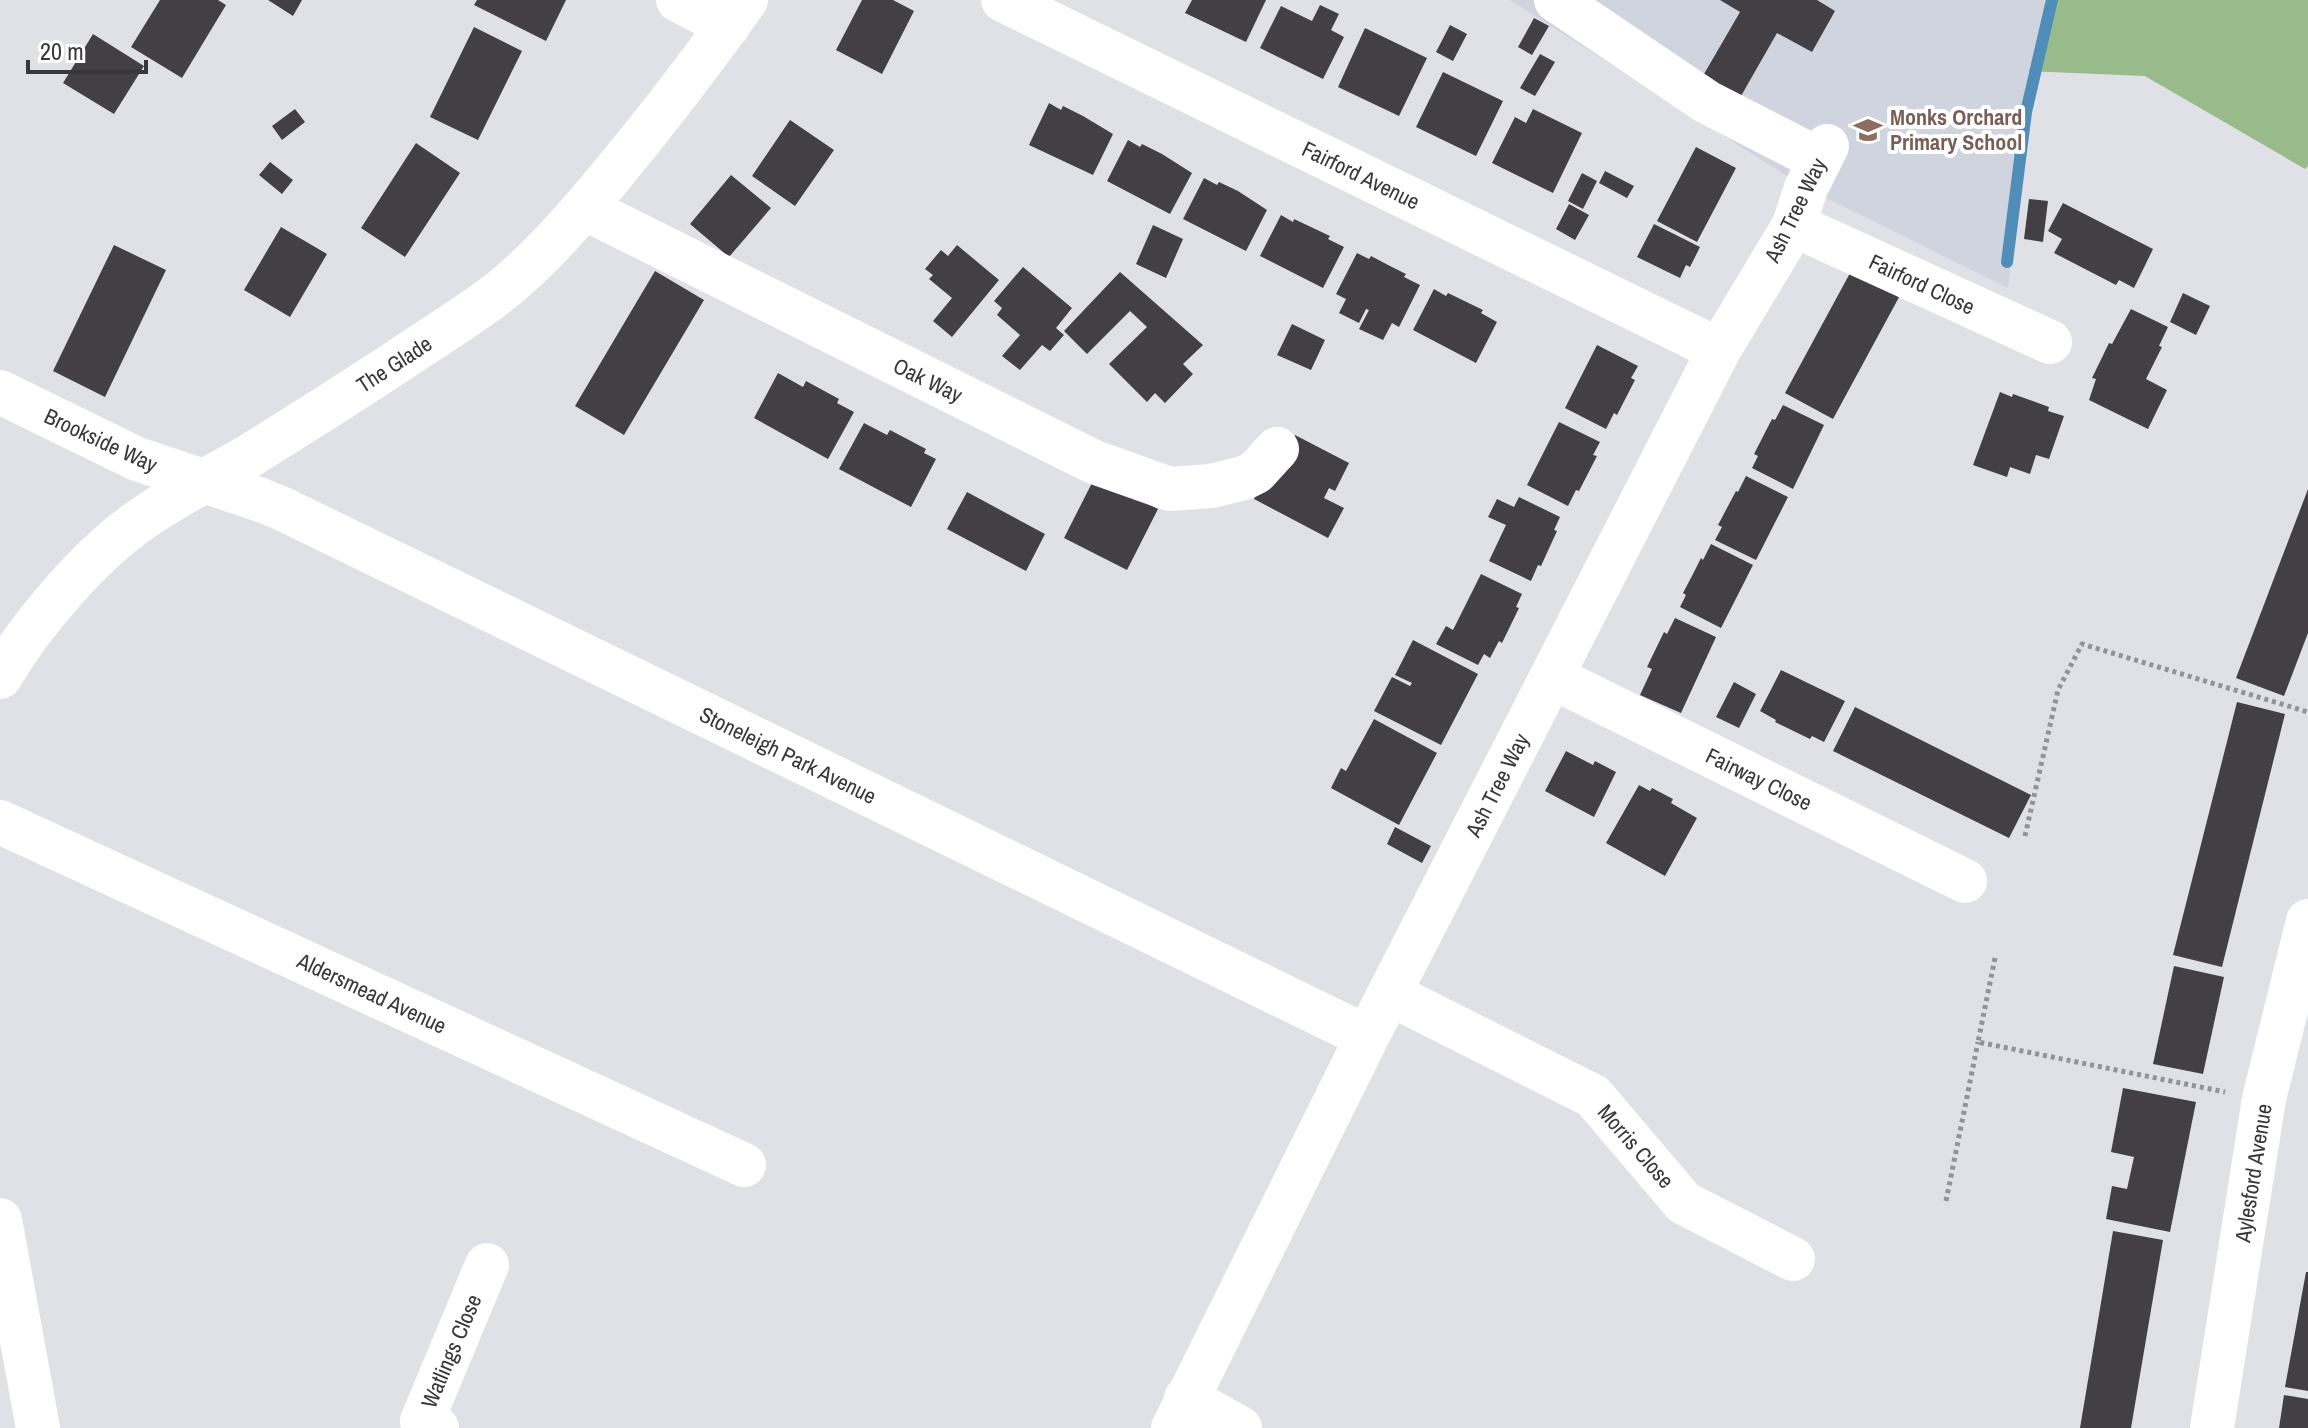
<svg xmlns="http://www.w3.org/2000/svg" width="2308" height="1428" viewBox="0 0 2308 1428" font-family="'Archivo Narrow',sans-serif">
<rect width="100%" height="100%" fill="#e0e1e6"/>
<path fill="#d0d4de" d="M1510 0H2057L2029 71 2008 288 1806 188Z"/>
<path fill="#99ba8b" d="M2057 0H2308V166L2305 169 2145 76 2029 71Z"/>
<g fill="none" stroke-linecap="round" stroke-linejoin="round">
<path stroke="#508eb9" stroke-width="12" d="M2007 262 2026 112 2052 0"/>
</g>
<path fill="#424044" d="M160 0H218L226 5 182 78 131 47Z
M268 0H302L293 16Z
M477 0H566L546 41 474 5Z
M862 0H893L914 11 882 74 836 50Z
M1192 0H1266L1246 42 1185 13Z
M1720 0H1817L1835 11 1812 52 1777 33 1733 110 1704 74 1740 12Z
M1320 5 1339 14 1331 30 1344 37 1323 79 1260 48 1281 6 1312 21Z
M1534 18 1549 26 1532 55 1518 47Z
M1450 25 1467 34 1453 61 1436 52Z
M474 27 522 51 478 140 430 117Z
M1365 28 1427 58 1399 116 1338 87Z
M93 34 144 66 114 114 63 83Z
M1540 54 1555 62 1535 96 1520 88Z
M1443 72 1503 101 1476 156 1416 127Z
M1049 103 1061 110 1063 106 1083 116 1113 134 1093 175 1029 145Z
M295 109 305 122 282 140 272 126Z
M1533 109 1582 133 1553 193 1492 163 1515 117 1526 123Z
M790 120 834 150 795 206 752 176Z
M1128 140 1140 147 1142 144 1162 154 1192 173 1170 214 1107 181Z
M416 143 460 173 405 257 361 228Z
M1696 147 1736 168 1697 242 1657 221Z
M270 162 293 180 282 194 259 175Z
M1605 171 1634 186 1627 198 1599 183Z
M1582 173 1597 181 1583 209 1568 201Z
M731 175 771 208 729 257 690 224Z
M1204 178 1217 185 1219 182 1238 191 1267 210 1246 251 1183 219Z
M2029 199 2048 201 2043 242 2024 239Z
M2063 203 2153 249 2134 288 2119 280 2116 285 2054 253 2062 239 2048 231Z
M1569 204 1589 215 1575 240 1556 229Z
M1281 215 1293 222 1294 219 1330 236 1328 239 1344 247 1323 288 1260 256Z
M1654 224 1700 247 1690 267 1686 265 1680 278 1637 257Z
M1153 225 1183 239 1166 278 1136 264Z
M281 227 327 254 290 317 244 290Z
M114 245 166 270 105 397 53 371Z
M957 245 999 280 952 337 933 321 952 298 929 279 933 275 925 269 941 250 948 256Z
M1357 253 1369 259 1371 256 1390 266 1406 274 1404 277 1420 285 1399 327 1392 323 1383 340 1359 329 1369 310 1366 309 1359 323 1339 313 1346 299 1336 294Z
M1856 262 1904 288 1833 419 1785 393Z
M1023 267 1072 308 1056 328 1064 335 1050 351 1042 345 1020 370 1002 356 1020 335 997 315 1002 308 994 301Z
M655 271 704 300 624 435 575 406Z
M1120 272 1203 345 1183 364 1193 374 1165 403 1155 393 1147 402 1109 364 1147 327 1130 311 1087 354 1064 331Z
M1434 289 1446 296 1448 293 1483 310 1481 313 1497 322 1476 363 1413 330Z
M2183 293 2210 306 2196 335 2170 322Z
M2131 309 2168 327 2159 346 2162 347 2146 379 2167 390 2148 429 2089 400 2096 379 2092 378 2109 343 2112 344Z
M1292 324 1325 340 1311 370 1277 355Z
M1597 345 1638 366 1631 378 1635 380 1617 415 1614 413 1606 429 1565 408Z
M778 373 803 387 806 381 839 399 837 403 854 412 828 459 754 418Z
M2000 392 2012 397 2013 394 2049 407 2048 411 2064 416 2049 459 2036 455 2030 474 2010 467 2007 477 1973 465Z
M1783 405 1824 425 1793 489 1752 468 1758 456 1754 454 1772 419 1775 420Z
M1559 422 1600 442 1593 455 1597 456 1579 491 1576 490 1568 506 1527 485Z
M864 423 887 435 890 430 926 449 924 453 936 459 911 507 839 469Z
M1295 435 1349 463 1335 491 1329 488 1324 498 1344 508 1328 538 1254 499 1271 466 1277 469Z
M1746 476 1788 497 1756 560 1715 540 1722 527 1718 525 1736 491 1738 492Z
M1095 477 1158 509 1127 570 1064 538Z
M2308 489V633L2284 696 2236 678Z
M967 492 1045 534 1026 571 947 529Z
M1519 497 1560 517 1554 530 1557 531 1541 566 1538 565 1531 581 1489 561 1506 525 1488 517 1497 499 1514 507Z
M1711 544 1753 565 1721 628 1680 607 1686 595 1683 593 1693 574 1701 558 1703 560Z
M1481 574 1522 594 1516 607 1519 608 1502 643 1499 641 1490 658 1484 654 1478 665 1436 644 1446 626 1453 630Z
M1675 618 1716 637 1681 713 1640 695 1652 669 1647 667 1664 632 1667 634Z
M1413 640 1478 674 1441 745 1374 711 1392 677 1410 686 1412 683 1395 675Z
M1781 670 1845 701 1824 742 1812 736 1810 739 1775 722 1776 720 1760 711Z
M1734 682 1756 694 1739 728 1716 717Z
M2237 702 2285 714 2222 967 2173 955Z
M1855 707 2031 795 2009 838 1833 751Z
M1374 719 1437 753 1399 825 1331 788 1341 768 1346 771Z
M1566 751 1593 765 1595 761 1616 772 1594 817 1545 791Z
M1639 785 1650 791 1652 788 1673 799 1671 803 1697 818 1665 876 1606 843Z
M1395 827 1431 846 1422 863 1387 844Z
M2174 966 2224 977 2203 1074 2153 1064Z
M2123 1088 2196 1102 2170 1232 2106 1219 2112 1186 2127 1189 2134 1157 2111 1152Z
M2113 1231 2163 1240 2152 1304 2131 1428H2080Z
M2306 1272H2308V1391L2285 1387Z
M2284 1395 2308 1399V1428H2279Z"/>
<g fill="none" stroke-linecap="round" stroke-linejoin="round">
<path stroke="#939397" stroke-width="5" stroke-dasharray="4 4" stroke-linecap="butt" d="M2025 836 2058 690 2082 644 2308 712
M1995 958 1978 1042 2225 1092
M1946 1201 1978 1042"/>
<path stroke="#fff" stroke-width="44" d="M678 0 728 26
M1003 0 1719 350
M1556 0 1707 102 1820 160
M584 208 1094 462 1170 489 1211 486 1244 478 1256 472 1277 449
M1794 225 2050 342
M0 392 137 459 261 500 283 509 1367 1037
M0 677C32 623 92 552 145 517 178 494 215 476 249 456 302 423 355 390 407 355 437 335 468 316 497 294 538 262 573 221 606 182 655 123 702 62 746 0
M1552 677 1965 881
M0 822 744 1165
M1390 994 1593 1096 1684 1203 1793 1259
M0 1220 38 1428
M1186 1398 1240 1428
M437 1428 422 1421 487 1265
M1173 1428 1367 1037 1719 350 1794 225 1806 188 1827 146
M2212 1428 2264 1099 2308 921"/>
</g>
<defs>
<symbol id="school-bare" viewBox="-9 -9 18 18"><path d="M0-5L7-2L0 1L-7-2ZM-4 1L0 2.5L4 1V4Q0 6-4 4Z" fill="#8d6e63" stroke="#fff" stroke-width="2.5" paint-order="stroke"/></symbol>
</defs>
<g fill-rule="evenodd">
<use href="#school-bare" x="1848" y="110" width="40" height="40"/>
</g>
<g text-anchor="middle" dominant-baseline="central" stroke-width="8" stroke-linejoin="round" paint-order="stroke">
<g font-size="22" font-weight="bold" fill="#785e54" stroke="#fff" text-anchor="start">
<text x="1890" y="117">Monks Orchard<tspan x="1890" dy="25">Primary School</tspan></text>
</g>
<g font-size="22" fill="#38383a" stroke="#fff">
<text transform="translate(1361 175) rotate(26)">Fairford Avenue</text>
<text transform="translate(1795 210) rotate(-64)">Ash Tree Way</text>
<text transform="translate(1922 284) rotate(25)">Fairford Close</text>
<text transform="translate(394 364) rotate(-33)">The Glade</text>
<text transform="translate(928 380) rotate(26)">Oak Way</text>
<text transform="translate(101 440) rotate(25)">Brookside Way</text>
<text transform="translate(788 755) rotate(26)">Stoneleigh Park Avenue</text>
<text transform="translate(1759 779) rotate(26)">Fairway Close</text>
<text transform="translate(1497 785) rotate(-63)">Ash Tree Way</text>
<text transform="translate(372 993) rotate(25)">Aldersmead Avenue</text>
<text transform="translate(1636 1146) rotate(49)">Morris Close</text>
<text transform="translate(2253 1173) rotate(-81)">Aylesford Avenue</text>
<text transform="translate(451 1351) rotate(-67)">Watlings Close</text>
</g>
</g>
<path d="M28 60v12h118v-12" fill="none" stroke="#38383a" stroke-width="4"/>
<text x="40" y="60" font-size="24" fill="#38383a" stroke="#ffffff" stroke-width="6" paint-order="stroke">20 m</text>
</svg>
